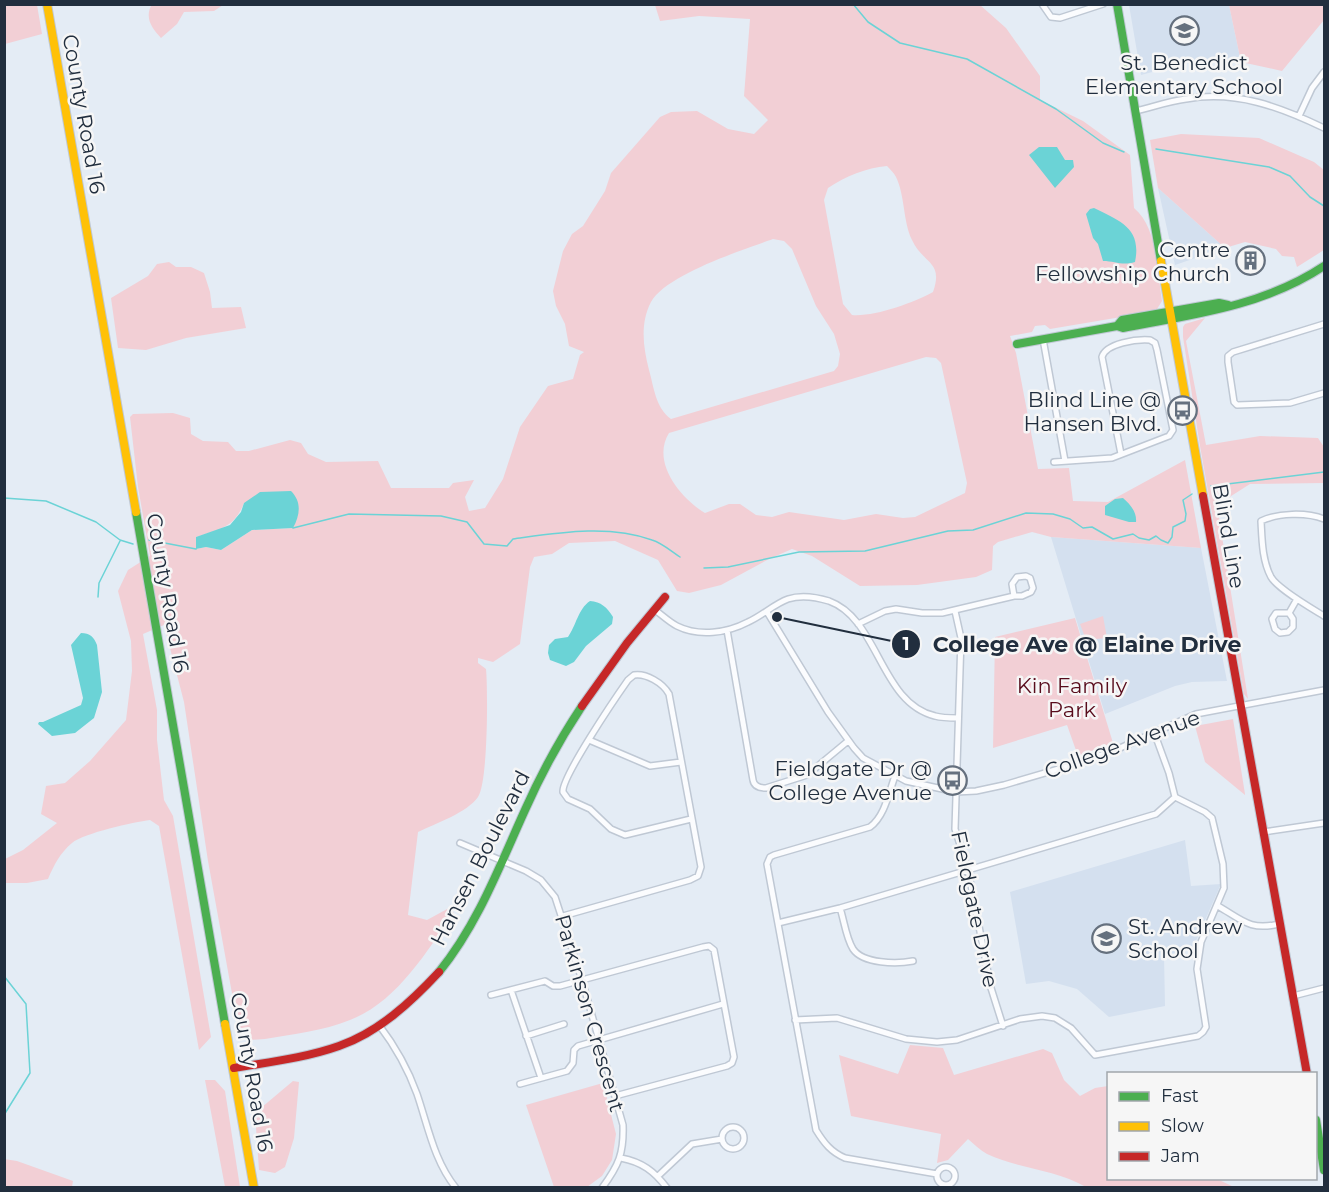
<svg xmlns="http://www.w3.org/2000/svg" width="1329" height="1192" viewBox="0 0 1329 1192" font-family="Montserrat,sans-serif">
<rect width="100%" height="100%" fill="#e4ecf5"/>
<path fill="#d4e0ef" d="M1129 5H1229L1241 62 1210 61 1186 63 1141 75Z
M1158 188 1225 248 1175 265Z
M1051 537 1201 548 1227 681 1192 682 1175 686 1105 714Z
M1185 840 1191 886 1221 884 1192 950 1164 955 1165 1006 1109 1017 1077 989 1049 981 1026 984 1010 892Z"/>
<path fill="#f2cfd5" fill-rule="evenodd" d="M152 4H223V5L214 11 184 12 177 24 161 38C152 28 144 18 152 4Z
M4 5H37L42 34 5 44Z
M655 5H980L1006 28 1040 76V100L1083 121 1130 155 1134 208C1158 228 1157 271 1162 301L1157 309 1151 312 1050 329 1045 325 1035 326 1032 332 1010 336 1016 353 1038 469 1069 468 1073 501 1108 502 1185 460 1201 548 1051 537 1032 532 998 542 993 546 992 570 976 577 917 585 860 586 812 556 792 549 769 559 721 585 689 593 677 591 658 560 615 541 569 543 552 554 534 557 530 567 520 644 493 662 478 658V663L486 669C488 689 488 783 478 797 468 812 435 824 418 832L408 915 427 920 449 908 454 913C426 952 397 1002 350 1020 323 1031 293 1034 265 1039L250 1040 239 1032 208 861 184 702 164 625 143 634 157 710V740L164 800 173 816 211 1037 199 1050 159 826 150 820C134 822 84 833 72 843 60 853 54 865 48 879L27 883H5V859L23 850 57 823 41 814 46 786 65 783 90 761 126 720 132 671 131 641 118 591 128 570 150 556 138 487 130 417 133 414 173 413 190 418 191 434 203 441 228 442 236 451H249L290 440 301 443 308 454 326 462 378 461 391 488H449L453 483 474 480 465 497 469 511 485 508 503 479 520 427 548 386 573 379 580 355 584 352 569 346 565 324 556 306 553 291 563 251 572 234 583 226 605 191 611 173 660 117 671 112 697 111 728 129 754 134 768 120 744 96 750 19 699 16 660 21ZM887 166C890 169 894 173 896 177 905 195 903 222 912 240 923 264 944 261 933 292 913 303 874 317 852 315L843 304 824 200 828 188C846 176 866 168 887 166ZM773 239 784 241 792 249 816 306 834 334 840 354 838 366 834 371 671 419C655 407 654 387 649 370 643 347 640 323 651 302 667 274 743 250 773 239ZM926 357 936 358 941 363 967 483 965 493 915 517 903 518 876 514 844 520 789 512 772 517 756 515 740 504H729L705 513C680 498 651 462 669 433ZM244 503 293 528 252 530 221 550 206 547 196 549V537C220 529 234 528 244 503Z
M1229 5H1324V20L1282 71 1241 62Z
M1181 134 1259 138 1314 162 1324 170V250L1297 267 1294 257 1282 256 1276 249 1245 242 1225 248 1158 188 1150 140Z
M169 262 176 267H191L204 273 210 292 212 308 241 307 246 328 186 338 146 350 118 348 111 298 148 276 157 264Z
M1205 318 1186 341 1206 445 1260 436 1318 438 1324 447V483L1250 484 1217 505 1248 699 1244 694 1200 446 1183 337V327L1185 324Z
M1103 616 1107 638 1086 640 1080 624Z
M1075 618 1113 743 1078 756 1067 725 993 748 995 637Z
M1233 719 1245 794V795L1205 762 1195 726Z
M910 1045 943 1048 954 1075 1043 1049 1052 1053 1064 1080 1080 1096 1095 1088 1108 1086V1178L1217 1179 1234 1187H1086C1055 1169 1019 1169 987 1154 980 1150 974 1144 968 1139L948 1160 937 1163 941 1134 851 1116 839 1055 898 1074Z
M205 1080H215L225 1091 240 1187H225Z
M293 1081 299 1082 294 1138 285 1167 275 1173 259 1170 255 1113Z
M603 1083 616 1134 612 1160 602 1176 587 1187H554L526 1105Z
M4 1159 17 1161 73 1181 72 1187H5Z"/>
<path fill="#6bd3d6" d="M1039 147H1057L1065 160H1073L1074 167 1055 188 1029 155Z
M1094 208C1120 221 1142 228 1135 262 1122 266 1115 261 1103 261L1098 244 1093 238 1086 214 1090 209Z
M291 491C302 502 300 515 293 528L252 530 221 550 206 547 196 549V537L230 525 241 512 244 503 260 492Z
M1123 498C1130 504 1137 512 1136 522H1129L1105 515V506L1115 499Z
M590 601C601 602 607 607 613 617L612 624 586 646 574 662 566 666 550 660 548 653 549 645 555 639 568 637C576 626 578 609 590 601Z
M81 633C90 633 94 637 97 645L102 692 94 718 75 733 52 736 38 724 39 722H43L81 705 83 698 71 645Z"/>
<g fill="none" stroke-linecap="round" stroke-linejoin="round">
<path stroke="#6bd3d6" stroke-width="1.5" d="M853 4 868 22 900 43 967 59 1056 109 1103 143 1124 152
M1156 149 1269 167 1290 176 1310 197 1324 206
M1211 486 1324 472
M4 498 46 501 96 522 120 540 133 544
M293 528 349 514 441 516 467 522 484 544 507 546 513 539C557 533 608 524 652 540 662 543 671 551 680 557
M149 540 196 549
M704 568 728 567 799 552 865 551 948 531 973 530 1026 513 1053 514 1070 519 1083 528 1092 527 1113 539 1133 534 1139 538 1149 540 1156 536 1161 540 1168 543 1172 537 1173 527 1185 521 1186 514 1183 500 1192 494
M98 597 99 583 120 541
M4 976 26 1004 30 1073 4 1115"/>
<defs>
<path id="street" d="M1042 4 1051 17 1060 18 1103 4
M1136 111C1153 107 1169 101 1186 99 1236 90 1280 107 1324 128
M1299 116 1312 88 1324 72
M1324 324 1233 352 1228 356V362L1234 402 1237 405 1290 403 1324 393
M1043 339 1065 461
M1054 462 1112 458 1169 436 1173 430 1157 350 1155 343 1150 340C1137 339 1106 343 1102 357L1121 454
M1324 519C1306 512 1278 513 1261 521 1262 539 1262 560 1271 577 1278 589 1311 608 1324 616
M655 610C662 615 669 622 677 626 699 637 727 633 748 622 762 616 774 604 788 599 800 595 816 597 829 601 879 619 880 703 935 716 942 718 950 718 958 718
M955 611 961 638 955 829 968 870 991 988 1003 1026
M767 612 828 712 854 748 863 758 906 781 956 792 976 791 1004 785 1079 763 1120 748 1196 714 1324 690
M1289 613H1276L1272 619 1275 629 1280 633 1288 632 1293 627V619L1289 613 1297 599
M858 624 885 611 896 609 922 613H942L1014 596H1022L1031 592 1033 588 1030 578 1026 576 1017 577 1012 584 1014 596
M727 630 753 780C754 787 760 788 766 788L807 775 848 741
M589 740 650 766 681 762
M895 776C889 792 885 816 870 827L774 855 770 857 767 864 816 1130C824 1143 831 1152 845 1158L937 1174
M1263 832 1324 823
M460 843 526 871 541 880 555 897 582 980 623 1125C624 1153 619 1165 602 1188
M1218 906C1242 920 1250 931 1279 924
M840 908C844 920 846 938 853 949 863 964 897 964 913 961
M563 916 690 880 698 876 701 867 669 694C663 683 646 673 634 675L628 680C616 697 561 778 563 792L568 799 590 809 611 829 625 835 691 819
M778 923 840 908 1156 814 1175 797
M511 990 541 1078
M491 995 545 981 553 986H560L703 947 709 946 714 950 734 1057 732 1063 727 1066 615 1096
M1293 996 1324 988
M795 1020 837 1018 906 1039 937 1042 957 1040 1020 1019 1042 1016 1055 1018 1071 1028 1095 1055 1198 1036 1203 1032 1206 1027 1197 969 1201 942 1224 888 1223 864 1212 818 1205 812 1175 797 1169 773 1154 732
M379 1025C395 1046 408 1069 417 1094 428 1126 434 1161 456 1188
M526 1036 564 1024
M520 1084 567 1071 573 1063 574 1050 578 1046 723 1004
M722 1138a11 11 0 1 1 22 0a11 11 0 1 1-22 0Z
M621 1158C642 1162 654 1171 667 1188
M937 1176a9 9 0 1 1 18 0a9 9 0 1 1-18 0Z
M658 1176 692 1144 722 1139"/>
<path id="fast" d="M1117 4 1161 261
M1117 326 1122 320 1219 303 1228 305
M1017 344 1117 326 1123 328C1192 315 1264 306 1324 266
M136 512 225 1024
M439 972C478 924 500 865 525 810 541 774 560 739 582 706
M1316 1120 1324 1170"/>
<path id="slow" d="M47 4 136 512
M1161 261 1203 496
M225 1024 254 1188"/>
<path id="jam" d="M1203 496 1307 1074
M582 706 627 643 665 597
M234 1068C269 1062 305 1058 339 1046 379 1032 411 1002 439 972"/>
</defs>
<use href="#street" stroke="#bfc8d4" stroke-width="8"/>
<use href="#fast" stroke="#bfc8d4" stroke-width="10"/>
<use href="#slow" stroke="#bfc8d4" stroke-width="10"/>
<use href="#jam" stroke="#bfc8d4" stroke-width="10"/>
<use href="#street" stroke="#fbfcfe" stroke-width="5"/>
<use href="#fast" stroke="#4caf50" stroke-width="8"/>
<use href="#slow" stroke="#ffc107" stroke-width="8"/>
<use href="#jam" stroke="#c62828" stroke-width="8"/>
</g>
<defs>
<symbol id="school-ring" viewBox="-11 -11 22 22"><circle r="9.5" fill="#f6f6f6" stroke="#65707e" stroke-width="1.5"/><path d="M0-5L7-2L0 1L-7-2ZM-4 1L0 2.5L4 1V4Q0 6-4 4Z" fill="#65707e"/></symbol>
<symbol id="building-ring" viewBox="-11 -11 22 22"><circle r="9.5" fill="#f6f6f6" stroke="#65707e" stroke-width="1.5"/><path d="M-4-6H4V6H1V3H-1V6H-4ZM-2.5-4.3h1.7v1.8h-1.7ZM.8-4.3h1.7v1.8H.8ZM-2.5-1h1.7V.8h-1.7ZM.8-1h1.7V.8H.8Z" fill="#65707e"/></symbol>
<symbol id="bus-ring" viewBox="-11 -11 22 22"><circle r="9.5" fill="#f6f6f6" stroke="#65707e" stroke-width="1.5"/><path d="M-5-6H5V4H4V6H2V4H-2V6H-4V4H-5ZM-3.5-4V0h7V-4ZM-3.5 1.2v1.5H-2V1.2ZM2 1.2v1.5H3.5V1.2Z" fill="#65707e"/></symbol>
</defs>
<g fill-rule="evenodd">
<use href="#school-ring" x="1168" y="14" width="33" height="33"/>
<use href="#building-ring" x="1234" y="244" width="33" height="33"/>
<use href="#bus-ring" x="1166" y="394" width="33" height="33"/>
<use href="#bus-ring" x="936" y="764" width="33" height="33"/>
<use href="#school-ring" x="1090" y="922" width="33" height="33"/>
</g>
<g text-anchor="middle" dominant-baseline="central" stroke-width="5" stroke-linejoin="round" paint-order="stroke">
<g font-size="21" fill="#212e3e" stroke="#f6f6f6" text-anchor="end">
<text x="1184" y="62" text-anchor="middle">St. Benedict<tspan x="1184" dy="24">Elementary School</tspan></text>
<text x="1230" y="249">Centre<tspan x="1230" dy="24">Fellowship Church</tspan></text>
<text x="1161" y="399">Blind Line @<tspan x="1161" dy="24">Hansen Blvd.</tspan></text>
<text x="932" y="768">Fieldgate Dr @<tspan x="932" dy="24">College Avenue</tspan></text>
<text x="1128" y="926" text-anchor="start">St. Andrew<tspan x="1128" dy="24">School</tspan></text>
</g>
<g font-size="21" fill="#212e3e" stroke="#f6f6f6">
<text transform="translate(84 114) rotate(80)">County Road 16</text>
<text transform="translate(1229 536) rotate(80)">Blind Line</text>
<text transform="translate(168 593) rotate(80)">County Road 16</text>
<text transform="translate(1122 744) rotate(-20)">College Avenue</text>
<text transform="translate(480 858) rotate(-63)">Hansen Boulevard</text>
<text transform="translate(975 909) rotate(78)">Fieldgate Drive</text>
<text transform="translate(590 1013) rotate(74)">Parkinson Crescent</text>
<text transform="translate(252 1072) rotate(80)">County Road 16</text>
</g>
<g font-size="21" fill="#580c1c" stroke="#f6f6f6">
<text x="1072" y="685">Kin Family<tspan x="1072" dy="24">Park</tspan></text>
</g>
</g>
<path fill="none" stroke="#212e3e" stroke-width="2" d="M777 617L906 644"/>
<g fill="#212e3e" stroke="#f6f6f6" stroke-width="2">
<circle cx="777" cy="617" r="6"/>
<circle cx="906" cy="644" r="15"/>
</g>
<g font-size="18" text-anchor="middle" font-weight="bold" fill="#fff">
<text x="906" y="650">1</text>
</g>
<g font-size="22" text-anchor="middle" font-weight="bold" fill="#212e3e" stroke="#f6f6f6" stroke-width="5" stroke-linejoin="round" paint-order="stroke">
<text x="1087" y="652">College Ave @ Elaine Drive</text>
</g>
<rect width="1329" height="1192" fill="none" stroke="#212e3e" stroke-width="12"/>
<rect x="1107" y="1072" width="210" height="108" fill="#f6f6f6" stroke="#a1a6ac" stroke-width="1.5"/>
<rect x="1119" y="1092" width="30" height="9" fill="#4caf50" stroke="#a1a6ac" stroke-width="1.5"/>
<text x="1161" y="1102" font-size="18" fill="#212e3e">Fast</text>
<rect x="1119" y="1122" width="30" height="9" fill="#ffc107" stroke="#a1a6ac" stroke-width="1.5"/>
<text x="1161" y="1132" font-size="18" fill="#212e3e">Slow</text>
<rect x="1119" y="1152" width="30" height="9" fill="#c62828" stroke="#a1a6ac" stroke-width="1.5"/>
<text x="1161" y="1162" font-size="18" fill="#212e3e">Jam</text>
</svg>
